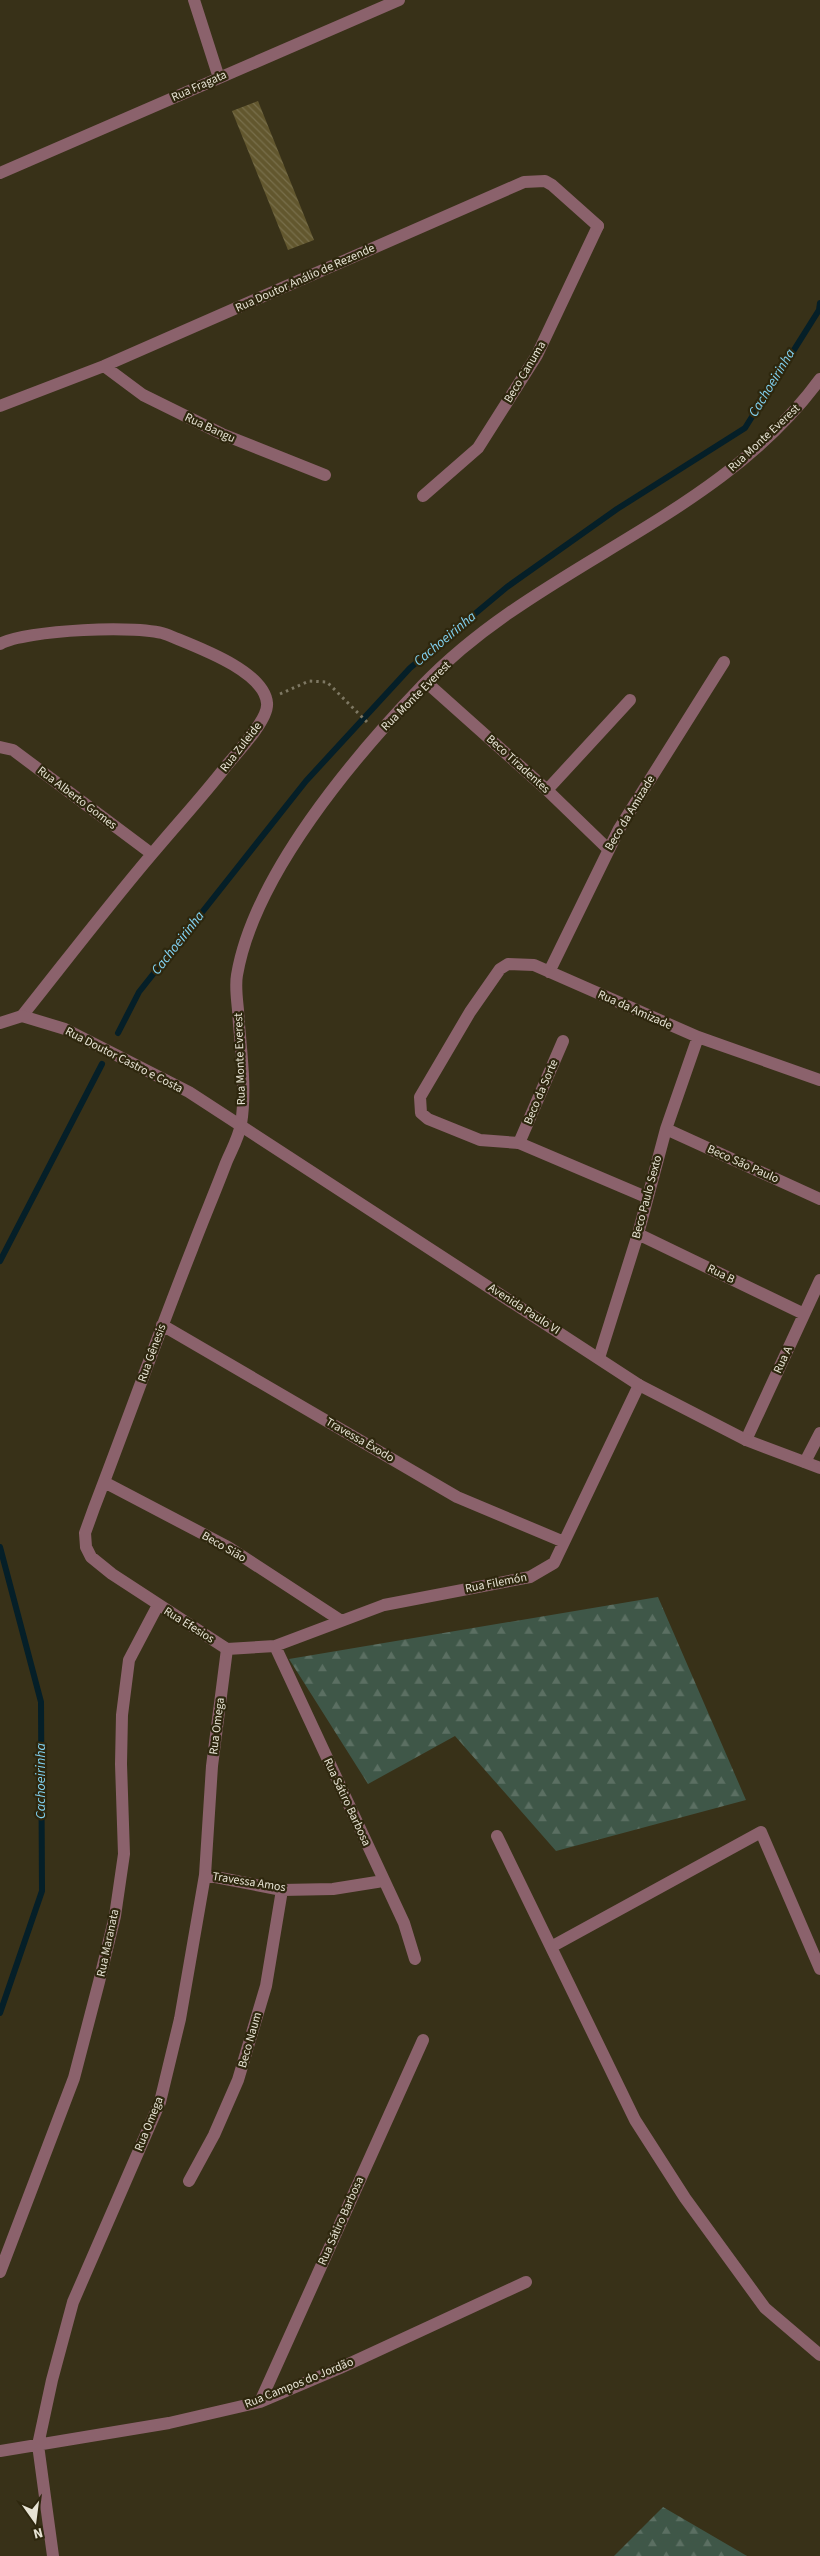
<svg xmlns="http://www.w3.org/2000/svg" width="820" height="2556" viewBox="0 0 820 2556" font-family="'Source Sans 3',sans-serif">
<defs>
<pattern id="forest-firs" width="22" height="20" patternUnits="userSpaceOnUse" patternTransform="scale(1.25)"><rect width="22" height="20" fill="#3f5748"/><path d="M5 1l3.5 6h-7zM16 11l3.5 6h-7z" fill="#5b6f62"/></pattern>
<pattern id="building-back-hatch" width="6" height="6" patternUnits="userSpaceOnUse" patternTransform="scale(1.25)"><rect width="6" height="6" fill="#62572e"/><path d="M-1 5l2 2M0 0l6 6M5-1l2 2" fill="none" stroke="#786f4b"/></pattern>
</defs>
<rect width="100%" height="100%" fill="#383118"/>
<path fill="url(#forest-firs)" d="M658 1597 746 1800 556 1851 455 1736 368 1784 289 1659Z
M663 2507 747 2556H614Z"/>
<g fill="none" stroke-linecap="round" stroke-linejoin="round">
<path stroke="#051f28" stroke-width="6" d="M118 1033 139 992 306 781 410 668 507 587 617 509 745 428 819 310 820 303
M0 1261 102 1064
M0 1547 41 1702 42 1891 0 2013"/>
</g>
<path fill="url(#building-back-hatch)" d="M258 101 314 240 288 250 232 111Z"/>
<g fill="none" stroke-linecap="round" stroke-linejoin="round">
<path stroke="#7e7863" stroke-width="3" stroke-dasharray="2.5 4" stroke-linecap="butt" d="M280 694 309 681 327 682 367 722"/>
<path stroke="#8b626c" stroke-width="12" d="M423 496 478 448 537 355 598 226
M519 1143 563 1041
M497 1836 635 2120 685 2198 765 2308 820 2355
M551 1947 761 1832 820 1969"/>
<path stroke="#8b626c" stroke-width="12" d="M194 0 219 78
M0 173 399 0
M104 366 143 395 222 434 325 475
M0 406 104 366 524 182 545 181 552 185 598 226
M0 644C24 630 142 624 168 635 194 646 264 670 267 703 269 719 238 752 227 765 203 796 177 824 152 854 107 907 65 962 22 1016
M426 682 547 790 608 849
M0 747 13 750 152 854
M547 790 630 700
M549 972 619 829 724 662
M666 1129 820 1199
M646 1197 519 1143 480 1140 428 1119 421 1113 420 1097 470 1012 500 969 508 964 534 965 698 1037 820 1080
M638 1234 804 1314
M162 1325 457 1497 564 1542
M599 1358 638 1234 666 1129 698 1037
M639 1385 554 1563 530 1577 384 1605 275 1646 227 1649 112 1574 91 1557 86 1547 85 1533 94 1508C127 1422 158 1335 192 1249 203 1220 215 1192 226 1163 231 1151 239 1137 241 1124 247 1087 240 1046 238 1010 237 999 235 986 237 975 254 875 354 757 423 685 540 563 718 519 820 379
M746 1440 820 1280
M805 1462 820 1433
M104 1482 228 1547 340 1620
M275 1646 404 1923 415 1959
M205 1875 282 1890 333 1889 383 1881
M189 2181 214 2135 238 2080 266 1986 282 1890
M0 2272 74 2078 99 1982 115 1916 124 1854 121 1764 122 1715 129 1660 158 1605
M260 2402 423 2040
M0 2451 169 2423 260 2402 340 2368 526 2282
M53 2556 38 2445 52 2380 73 2302 160 2102 180 2019 205 1875 212 1766 227 1649"/>
<path stroke="#8b626c" stroke-width="12" d="M0 1023 22 1016 65 1029 189 1092 639 1385 746 1440 820 1468"/>
</g>
<g text-anchor="middle" dominant-baseline="central" stroke-width="4.5" stroke-linejoin="round" paint-order="stroke">
<g font-size="12" fill="#e7e3d4" stroke="#2e270e">
<text transform="translate(199 86) rotate(-24)">Rua Fragata</text>
<text transform="translate(305 278) rotate(-24)">Rua Doutor Análio de Rezende</text>
<text transform="translate(525 372) rotate(-59)">Beco Canuma</text>
<text transform="translate(210 428) rotate(25)">Rua Bangu</text>
<text transform="translate(764 438) rotate(-43)">Rua Monte Everest</text>
<text transform="translate(416 696) rotate(-45)">Rua Monte Everest</text>
<text transform="translate(241 747) rotate(-52)">Rua Zuleide</text>
<text transform="translate(518 764) rotate(42)">Beco Tiradentes</text>
<text transform="translate(77 798) rotate(37)">Rua Alberto Gomes</text>
<text transform="translate(630 813) rotate(-59)">Beco da Amizade</text>
<text transform="translate(635 1010) rotate(24)">Rua da Amizade</text>
<text transform="translate(240 1059) rotate(-92)">Rua Monte Everest</text>
<text transform="translate(124 1060) rotate(27)">Rua Doutor Castro e Costa</text>
<text transform="translate(541 1092) rotate(-67)">Beco da Sorte</text>
<text transform="translate(743 1164) rotate(24)">Beco São Paulo</text>
<text transform="translate(647 1197) rotate(-75)">Beco Paulo Sexto</text>
<text transform="translate(721 1274) rotate(26)">Rua B</text>
<text transform="translate(524 1309) rotate(33)">Avenida Paulo VI</text>
<text transform="translate(152 1353) rotate(-70)">Rua Gênesis</text>
<text transform="translate(783 1360) rotate(-65)">Rua A</text>
<text transform="translate(360 1440) rotate(30)">Travessa Êxodo</text>
<text transform="translate(224 1547) rotate(30)">Beco Sião</text>
<text transform="translate(496 1583) rotate(-11)">Rua Filemón</text>
<text transform="translate(189 1625) rotate(32)">Rua Efesios</text>
<text transform="translate(217 1726) rotate(-83)">Rua Omega</text>
<text transform="translate(347 1802) rotate(65)">Rua Sátiro Barbosa</text>
<text transform="translate(249 1882) rotate(9)">Travessa Amos</text>
<text transform="translate(108 1943) rotate(-78)">Rua Maranata</text>
<text transform="translate(250 2040) rotate(-74)">Beco Naum</text>
<text transform="translate(149 2124) rotate(-68)">Rua Omega</text>
<text transform="translate(341 2221) rotate(-66)">Rua Sátiro Barbosa</text>
<text transform="translate(299 2383) rotate(-22)">Rua Campos do Jordão</text>
</g>
<g font-size="14" font-style="italic" fill="#82d2f1" stroke="#2e270e">
<text transform="translate(772 383) rotate(-59)">Cachoeirinha</text>
<text transform="translate(445 639) rotate(-40)">Cachoeirinha</text>
<text transform="translate(178 943) rotate(-52)">Cachoeirinha</text>
<text transform="translate(41 1781) rotate(-90)">Cachoeirinha</text>
</g>
</g>
<g transform="translate(35 2521) rotate(166)" stroke="#2e270e" stroke-width="4" paint-order="stroke">
<path d="M0-4L9 19L0 12L-9 19Z" fill="#e7e3d4"/>
<text y="-8" font-size="14" font-weight="bold" text-anchor="middle" fill="#e7e3d4">N</text>
</g>
</svg>
